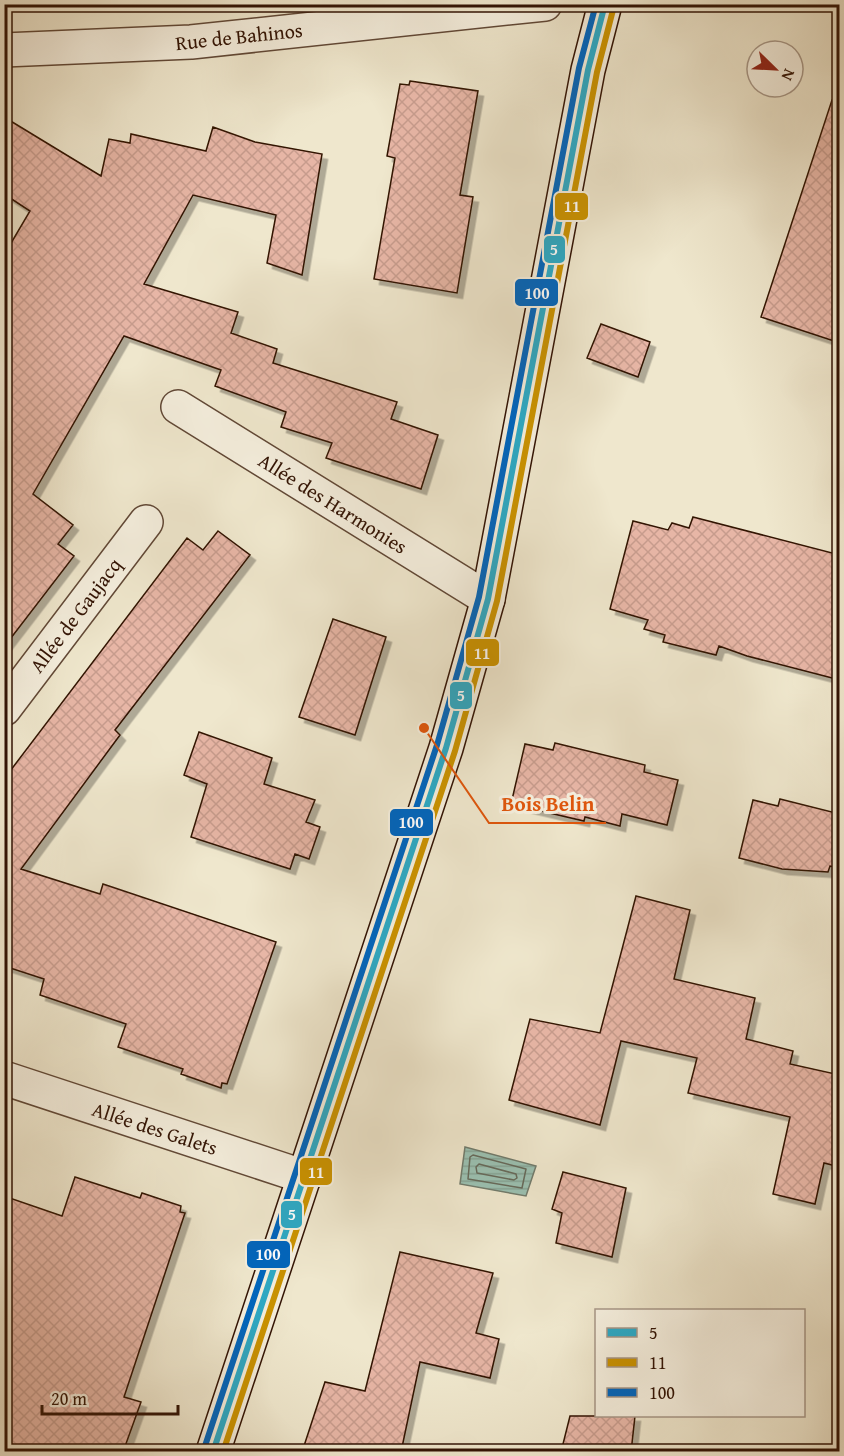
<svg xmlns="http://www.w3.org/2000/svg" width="844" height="1456" viewBox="0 0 844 1456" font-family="'Gentium Book Plus',serif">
<defs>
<pattern id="water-rules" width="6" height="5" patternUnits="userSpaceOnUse" patternTransform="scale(1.5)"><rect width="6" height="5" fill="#9bc1b2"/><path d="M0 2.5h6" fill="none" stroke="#86a597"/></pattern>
<pattern id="building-cross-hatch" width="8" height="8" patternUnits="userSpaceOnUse" patternTransform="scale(1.5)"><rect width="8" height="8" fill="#e7b6a6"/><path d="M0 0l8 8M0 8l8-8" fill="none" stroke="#c79c8d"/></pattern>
<filter id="shadow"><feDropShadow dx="5.5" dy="5.5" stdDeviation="0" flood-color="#0004"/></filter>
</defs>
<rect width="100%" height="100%" fill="#efe7cd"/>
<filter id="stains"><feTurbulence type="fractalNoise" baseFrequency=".00333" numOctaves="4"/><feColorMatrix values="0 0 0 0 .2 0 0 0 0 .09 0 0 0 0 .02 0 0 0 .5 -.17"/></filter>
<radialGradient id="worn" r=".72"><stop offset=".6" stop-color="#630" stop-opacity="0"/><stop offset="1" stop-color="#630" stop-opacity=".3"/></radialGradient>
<path fill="url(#water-rules)" stroke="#717b6c" stroke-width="1.5" d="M465 1147 536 1166 526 1196 460 1184Z"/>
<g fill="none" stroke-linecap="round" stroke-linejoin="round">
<path stroke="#666a5b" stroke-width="1.5" d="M473 1155 526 1169 522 1188 468 1179 470 1157Z
M479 1164 516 1174 517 1178 514 1180 477 1173 476 1167Z"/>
</g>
<path fill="url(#building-cross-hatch)" stroke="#321304" stroke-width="1.5" filter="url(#shadow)" d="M410 81 478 91 460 195 473 197 457 293 374 279 395 158 387 156 400 84 409 85Z
M832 100 840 101V343L761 317Z
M4 117 101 176 109 139 130 143 131 134 206 151 213 127 255 142 322 154 302 275 267 263 276 215 193 195 144 284 238 312 231 333 277 349 273 363 397 402 391 419 438 435 421 489 326 458 332 443 281 427 286 412 215 386 221 370 124 336 33 494 73 525 58 544 74 556 4 647V255L30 211 4 194Z
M601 324 650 342 638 377 587 358Z
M693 517 840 555V680L747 656 719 646 716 655 663 642 665 635 644 629 648 620 610 609 633 521 668 530 672 523 689 528Z
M218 531 250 555 115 730 120 735 21 869 100 894 103 884 276 942 227 1084 222 1083 221 1088 181 1074 183 1069 118 1047 126 1024 40 995 44 979 4 966V779L187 538 203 550Z
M333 619 386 637 355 735 299 717Z
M199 732 272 758 264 784 315 800 306 822 320 827 309 859 295 854 290 869 191 837 207 784 184 775Z
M555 743 645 765 644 772 678 780 667 825 622 814 620 826 585 817 584 821 511 804 525 744 553 750Z
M780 799 840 814V868L830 866 828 872 782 869 739 858 753 800 778 806Z
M636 896 690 910 674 979 755 998 746 1039 793 1051 790 1064 840 1075V1167L824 1163 815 1204 773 1194 790 1117 688 1093 697 1058 621 1041 600 1125 509 1100 530 1019 600 1033Z
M563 1172 626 1188 612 1257 556 1243 562 1213 552 1209Z
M75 1177 140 1198 142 1193 181 1206 180 1212 185 1213 124 1397 141 1402 123 1452H32L4 1441V1196L62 1216Z
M400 1252 493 1273 476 1333 499 1339 490 1378 420 1362 401 1452H302L325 1382 365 1391Z
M570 1416H635L631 1452H561Z"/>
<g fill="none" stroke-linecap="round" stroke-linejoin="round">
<defs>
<path id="street" d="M4 50 191 42 545 4
M178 407 488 599
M4 709 146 522
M4 1078 305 1177"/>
<path id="secondary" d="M213 1452 446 748 488 599 588 70 605 4"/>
</defs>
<use href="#street" stroke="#614836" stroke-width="36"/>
<use href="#secondary" stroke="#321304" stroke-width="36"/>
<use href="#street" stroke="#f5efde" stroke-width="33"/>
<use href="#secondary" stroke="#f5efde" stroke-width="33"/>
<defs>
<path id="bus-1" d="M213 1452 446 748 488 599 588 70 605 4"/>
<path id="bus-2" d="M223 1452 455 751 497 601 597 72 614 6"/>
<path id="bus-3" d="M204 1449 437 745 479 597 579 68 596 4"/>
</defs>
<use href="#bus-1" stroke="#f5efde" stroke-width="10"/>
<use href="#bus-2" stroke="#f5efde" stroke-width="10"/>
<use href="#bus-3" stroke="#f5efde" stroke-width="10"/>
<use href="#bus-1" stroke="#2ca9c5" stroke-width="6"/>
<use href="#bus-2" stroke="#ca9200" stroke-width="6"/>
<use href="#bus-3" stroke="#0065bd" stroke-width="6"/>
</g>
<g text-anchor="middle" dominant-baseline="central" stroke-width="6" stroke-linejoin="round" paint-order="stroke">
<g font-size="20" fill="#321304" stroke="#f5efde">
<text transform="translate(239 36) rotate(-6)">Rue de Bahinos</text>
<text transform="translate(333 503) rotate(32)">Allée des Harmonies</text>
<text transform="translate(75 615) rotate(-53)">Allée de Gaujacq</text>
<text transform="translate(155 1128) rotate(18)">Allée des Galets</text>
</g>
</g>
<path fill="none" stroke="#df560c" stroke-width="2" d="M424 728L489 823H606"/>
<circle fill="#df560c" stroke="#f5efde" stroke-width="2" cx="424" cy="728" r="6"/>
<g font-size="21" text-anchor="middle" font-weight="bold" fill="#df560c" stroke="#f5efde" stroke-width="6" stroke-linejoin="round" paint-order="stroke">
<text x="548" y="811">Bois Belin</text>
</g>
<g stroke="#f5efde" stroke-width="2">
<rect x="554" y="192" width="35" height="29" rx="6" fill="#ca9200"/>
<rect x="543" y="235" width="23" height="29" rx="6" fill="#2ca9c5"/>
<rect x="514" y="278" width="45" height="29" rx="6" fill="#0065bd"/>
<rect x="465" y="638" width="35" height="29" rx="6" fill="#ca9200"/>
<rect x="449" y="681" width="24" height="29" rx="6" fill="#2ca9c5"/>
<rect x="389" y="808" width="45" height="29" rx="6" fill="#0065bd"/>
<rect x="299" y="1157" width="34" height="29" rx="6" fill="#ca9200"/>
<rect x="280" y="1200" width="23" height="29" rx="6" fill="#2ca9c5"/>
<rect x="246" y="1240" width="45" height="29" rx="6" fill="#0065bd"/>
</g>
<g font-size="16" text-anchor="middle" font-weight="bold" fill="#fff">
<text x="572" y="212">11</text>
<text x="554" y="255">5</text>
<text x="537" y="299">100</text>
<text x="482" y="659">11</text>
<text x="461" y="701">5</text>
<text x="411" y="828">100</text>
<text x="316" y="1178">11</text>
<text x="292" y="1220">5</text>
<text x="268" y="1260">100</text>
</g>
<rect width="844" height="1456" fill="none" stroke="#efe7cd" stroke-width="24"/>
<rect x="6" y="6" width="832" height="1444" fill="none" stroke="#321304" stroke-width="3"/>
<rect x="12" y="12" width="820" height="1432" fill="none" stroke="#321304" stroke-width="1.5"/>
<rect x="595" y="1309" width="210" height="108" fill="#f5efde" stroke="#a79787" stroke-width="1.5"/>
<rect x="607" y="1328" width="30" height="9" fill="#2ca9c5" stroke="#a79787" stroke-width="1.5"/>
<text x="649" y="1339" font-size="18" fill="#321304">5</text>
<rect x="607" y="1358" width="30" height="9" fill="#ca9200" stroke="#a79787" stroke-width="1.5"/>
<text x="649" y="1369" font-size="18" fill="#321304">11</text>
<rect x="607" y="1388" width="30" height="9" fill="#0065bd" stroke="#a79787" stroke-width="1.5"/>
<text x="649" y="1399" font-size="18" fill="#321304">100</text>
<g transform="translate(775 69) rotate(114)"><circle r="28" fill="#f5efde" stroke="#a79787" stroke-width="1.5"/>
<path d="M0-4.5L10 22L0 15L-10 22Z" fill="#8f2418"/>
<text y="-9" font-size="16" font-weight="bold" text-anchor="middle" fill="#321304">N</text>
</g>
<path d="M42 1405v9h136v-9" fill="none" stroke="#321304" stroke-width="3"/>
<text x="51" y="1405" font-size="18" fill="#321304" stroke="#f5efde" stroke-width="4.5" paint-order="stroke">20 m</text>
<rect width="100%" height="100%" filter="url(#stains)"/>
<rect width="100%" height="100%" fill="url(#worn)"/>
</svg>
